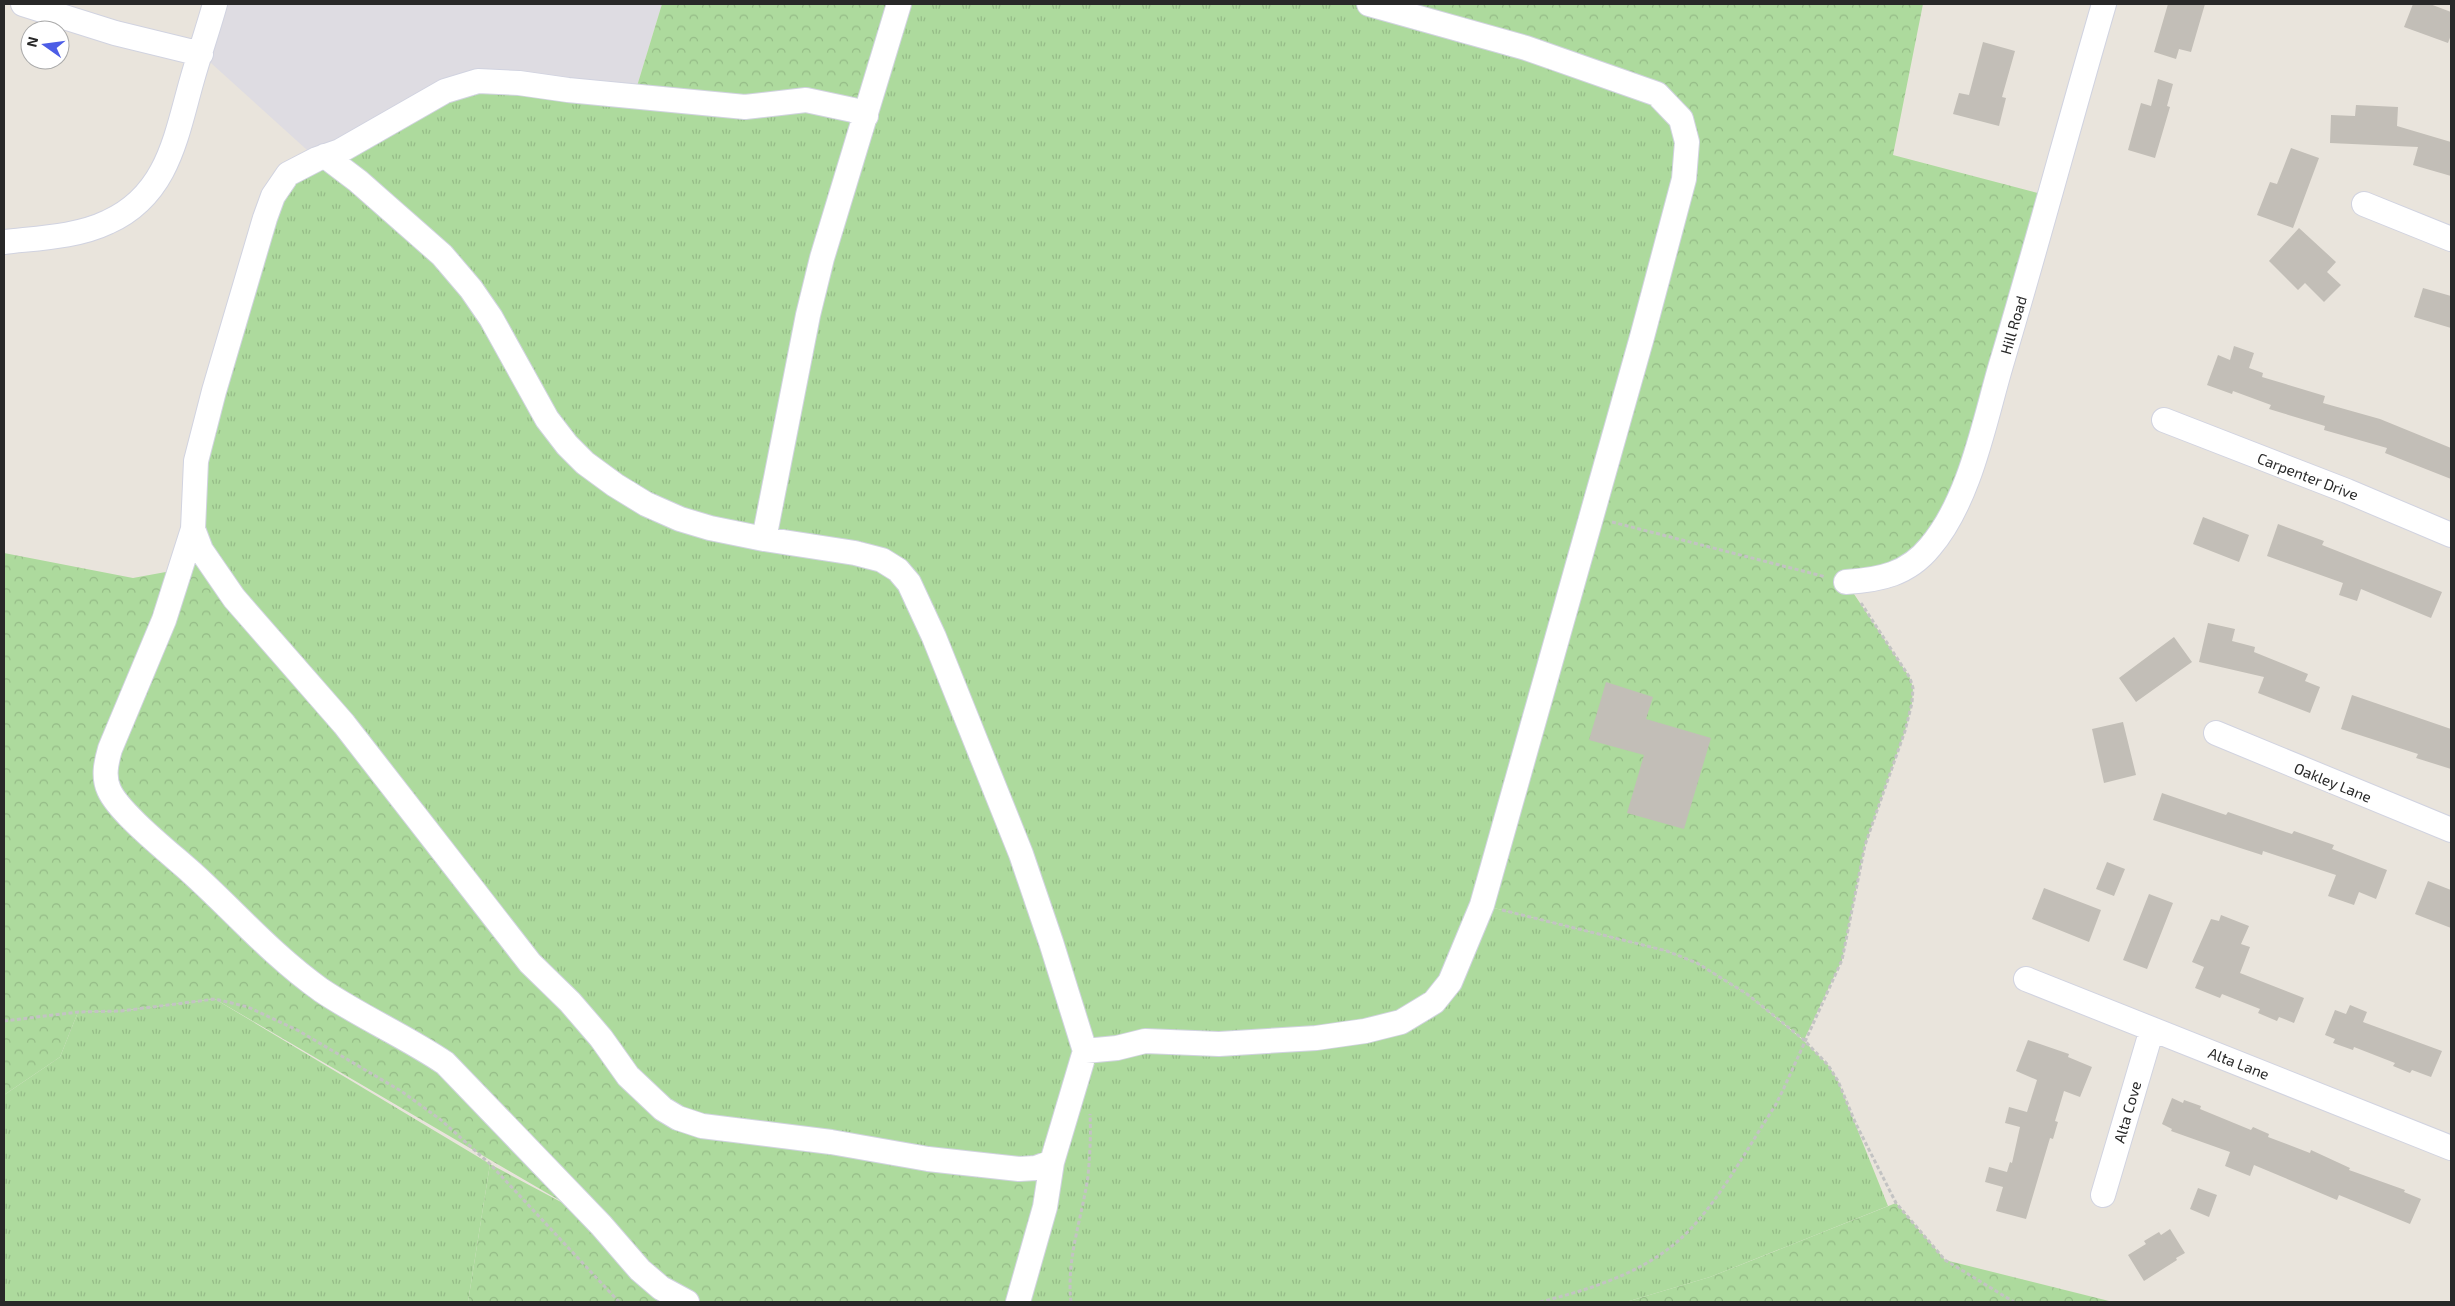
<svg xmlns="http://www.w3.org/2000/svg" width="2455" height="1306" viewBox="0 0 2455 1306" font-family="'Exo 2',sans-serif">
<defs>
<pattern id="grass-tufts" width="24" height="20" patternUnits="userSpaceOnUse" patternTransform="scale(1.25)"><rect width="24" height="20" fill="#adda9d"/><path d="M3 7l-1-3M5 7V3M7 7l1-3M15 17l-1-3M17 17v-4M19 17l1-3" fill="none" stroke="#95bb87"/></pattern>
<pattern id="forest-crowns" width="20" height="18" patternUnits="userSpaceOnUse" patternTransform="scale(1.25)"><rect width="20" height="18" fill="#adda9d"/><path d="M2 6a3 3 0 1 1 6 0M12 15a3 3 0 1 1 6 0" fill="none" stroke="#95bb87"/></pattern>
</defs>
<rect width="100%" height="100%" fill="#e9e4dc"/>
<path fill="#dedce2" d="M215 4H662L634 96 317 159 201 54Z"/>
<path fill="url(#grass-tufts)" d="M899 4H1369L1657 94 1687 142 1482 905 1667 951 1697 963 1747 994 1804 1041 1828 1065 1838 1081 1888 1206 1710 1277 1626 1302H1018L1036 1168 663 1109 201 550 196 461 273 196 445 91 728 104Z
M215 999 490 1164 468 1302H4V1095L60 1057 78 1012 121 1011Z"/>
<path fill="url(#forest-crowns)" d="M662 4H899L866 116 634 96Z
M1369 4H1923L1893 155 2049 196 2023 293 1930 548 1846 582 1910 678 1913 688 1912 703 1905 731 1865 845 1842 960 1804 1040 1747 994 1697 963 1667 951 1482 905 1684 179 1669 104Z
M193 529 395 787 678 1118 1052 1162 1018 1302H468L490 1164 576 1210 215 999 121 1011 78 1012 60 1057 4 1095V553L133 578 182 569Z
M1896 1203 1945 1260 2113 1302H1626L1710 1277Z"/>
<path fill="#c2beb7" d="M2168 4H2205L2191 52 2179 49 2176 59 2154 52Z
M2413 4H2430L2451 12V35L2448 43 2404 27Z
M1983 42 2015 51 2002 97 2006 98 1999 126 1953 114 1959 93 1969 95Z
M2158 79 2173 84 2167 106 2170 107 2155 158 2128 150 2141 103 2151 106Z
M2356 105 2398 107 2397 126 2451 142V176L2413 165 2418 147 2330 143 2331 115 2355 116Z
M2291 148 2319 158 2293 228 2257 215 2270 182 2277 184Z
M2299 228 2336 262 2327 272 2341 285 2324 302 2305 283 2298 290 2269 261Z
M2423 288 2451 296V328L2414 317Z
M2234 346 2254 353 2249 368 2263 373 2262 377 2325 396 2323 403 2380 419 2451 448V479L2385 453 2387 448 2324 430 2325 426 2269 409 2271 405 2233 391 2232 394 2207 385 2218 355 2230 360Z
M2203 517 2249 535 2239 562 2193 544Z
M2278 524 2324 541 2322 545 2442 592 2431 618 2361 589 2357 601 2339 595 2343 583 2267 556Z
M2208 623 2235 629 2232 641 2255 647 2254 652 2308 674 2305 681 2320 687 2310 713 2258 693 2264 677 2199 662Z
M2174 637 2192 662 2136 702 2119 678Z
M1606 682 1653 697 1646 719 1711 738 1684 829 1627 813 1644 755 1589 740Z
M2352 695 2451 729V769L2416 758 2418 754 2341 729Z
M2123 722 2136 775 2104 783 2092 729Z
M2162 793 2226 815 2228 812 2292 834 2294 831 2334 845 2332 849 2387 870 2376 899 2359 892 2354 905 2328 896 2336 875 2263 851 2262 855 2153 820Z
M2107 862 2125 869 2114 896 2096 889Z
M2428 881 2451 890V928L2415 914Z
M2044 888 2101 910 2089 942 2032 919Z
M2149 894 2173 903 2147 969 2123 960Z
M2221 915 2249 926 2241 944 2250 947 2240 973 2304 998 2294 1023 2279 1017 2277 1021 2258 1013 2260 1009 2222 994 2220 998 2195 988 2204 967 2192 962 2211 919 2219 921Z
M2350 1005 2367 1012 2363 1022 2442 1051 2431 1077 2412 1070 2410 1073 2393 1066 2395 1063 2354 1047 2353 1050 2333 1043 2335 1039 2325 1035 2335 1010 2346 1014Z
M2028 1040 2069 1054 2068 1057 2092 1067 2080 1097 2064 1091 2055 1121 2058 1122 2053 1139 2050 1138 2026 1219 1996 1211 2003 1187 1985 1182 1989 1167 2007 1172 2010 1162 2012 1163 2020 1127 2005 1123 2009 1107 2027 1112 2037 1080 2016 1071Z
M2172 1098 2183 1103 2184 1100 2201 1106 2200 1109 2251 1130 2253 1127 2269 1134 2268 1137 2310 1153 2311 1150 2350 1168 2349 1170 2405 1190 2404 1192 2421 1199 2410 1224 2339 1195 2337 1200 2254 1165 2250 1176 2225 1166 2230 1152 2171 1131 2172 1129 2162 1124Z
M2198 1188 2217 1195 2209 1217 2190 1209Z
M2170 1229 2185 1253 2176 1258 2177 1260 2144 1281 2128 1255 2146 1244 2144 1241 2159 1232 2161 1235Z"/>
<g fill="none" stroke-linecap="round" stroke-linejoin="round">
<defs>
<path id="minor" d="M23 4 115 33 201 54
M325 156 358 181 442 255 471 289 491 318 547 419 567 445 585 463 615 485 646 504 680 519 710 528 764 539 855 553 882 560 898 570 909 583 934 637 1021 854 1051 942 1085 1051 1052 1162 1045 1207 1018 1302
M2364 204 2451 239
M4 242C38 238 77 237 108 222 168 195 176 136 192 80 199 55 208 29 215 4
M2164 420 2347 491 2451 535
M193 529 201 550 234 598 344 724 530 963 570 1002 601 1038 628 1076 663 1109 678 1118 702 1126 831 1142 928 1159 1019 1169 1036 1168 1052 1162
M764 539 808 315 822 258 899 4
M1846 582C1880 580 1908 574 1930 547 1970 500 1984 423 2001 365 2037 245 2069 124 2104 4
M2216 733 2451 830
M2026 979 2451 1148
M1085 1051 1117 1048 1145 1041 1219 1044 1316 1038 1365 1031 1401 1022 1434 1002 1450 982 1482 905 1642 337 1684 179 1687 142 1681 119 1657 94 1526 48 1369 4
M2103 1195 2152 1029
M687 1302 661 1288 640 1270 601 1225 445 1063C405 1036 361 1017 321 990 273 956 235 912 192 873 171 854 119 813 109 790 103 777 106 763 110 749L164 620 193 529 196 461 214 391 265 218 273 196 288 174 317 159 340 151 445 91 478 81 519 83 568 90 745 107 806 100 853 110 866 116"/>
</defs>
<use href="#minor" stroke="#d1d3e0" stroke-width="26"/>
<path stroke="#c3c3c3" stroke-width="3" stroke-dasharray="4 2.5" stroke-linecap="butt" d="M1612 522 1826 577
M1502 910 1667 951 1697 963 1747 994 1804 1040 1828 1065 1838 1081 1855 1122 1896 1203 1945 1260 2014 1302
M4 1021 78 1012 121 1011 215 999 248 1007 299 1031 401 1091 441 1120 490 1164 619 1302
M1071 1302C1066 1259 1082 1218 1088 1176 1090 1155 1091 1134 1090 1114
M1540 1302C1588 1290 1640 1274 1678 1241 1716 1208 1747 1148 1775 1106L1783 1090 1842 960 1865 845 1905 731 1912 703 1913 688 1910 678 1861 603"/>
<use href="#minor" stroke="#fff" stroke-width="24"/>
</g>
<g text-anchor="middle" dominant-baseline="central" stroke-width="4.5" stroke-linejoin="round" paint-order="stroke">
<g font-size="15" fill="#282828" stroke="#fff">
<text transform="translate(2013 325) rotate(-74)">Hill Road</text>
<text transform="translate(2308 476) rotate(21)">Carpenter Drive</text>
<text transform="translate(2333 782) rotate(22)">Oakley Lane</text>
<text transform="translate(2239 1063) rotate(21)">Alta Lane</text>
<text transform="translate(2127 1112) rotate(-74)">Alta Cove</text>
</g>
</g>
<rect width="2455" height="1306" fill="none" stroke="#282828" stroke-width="10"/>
<g transform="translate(45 45) rotate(284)"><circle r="24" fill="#ffffff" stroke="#a9a9a9"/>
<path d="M0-4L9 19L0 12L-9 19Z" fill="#4c5de6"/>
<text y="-8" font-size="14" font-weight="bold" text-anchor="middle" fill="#282828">N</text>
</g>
</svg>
